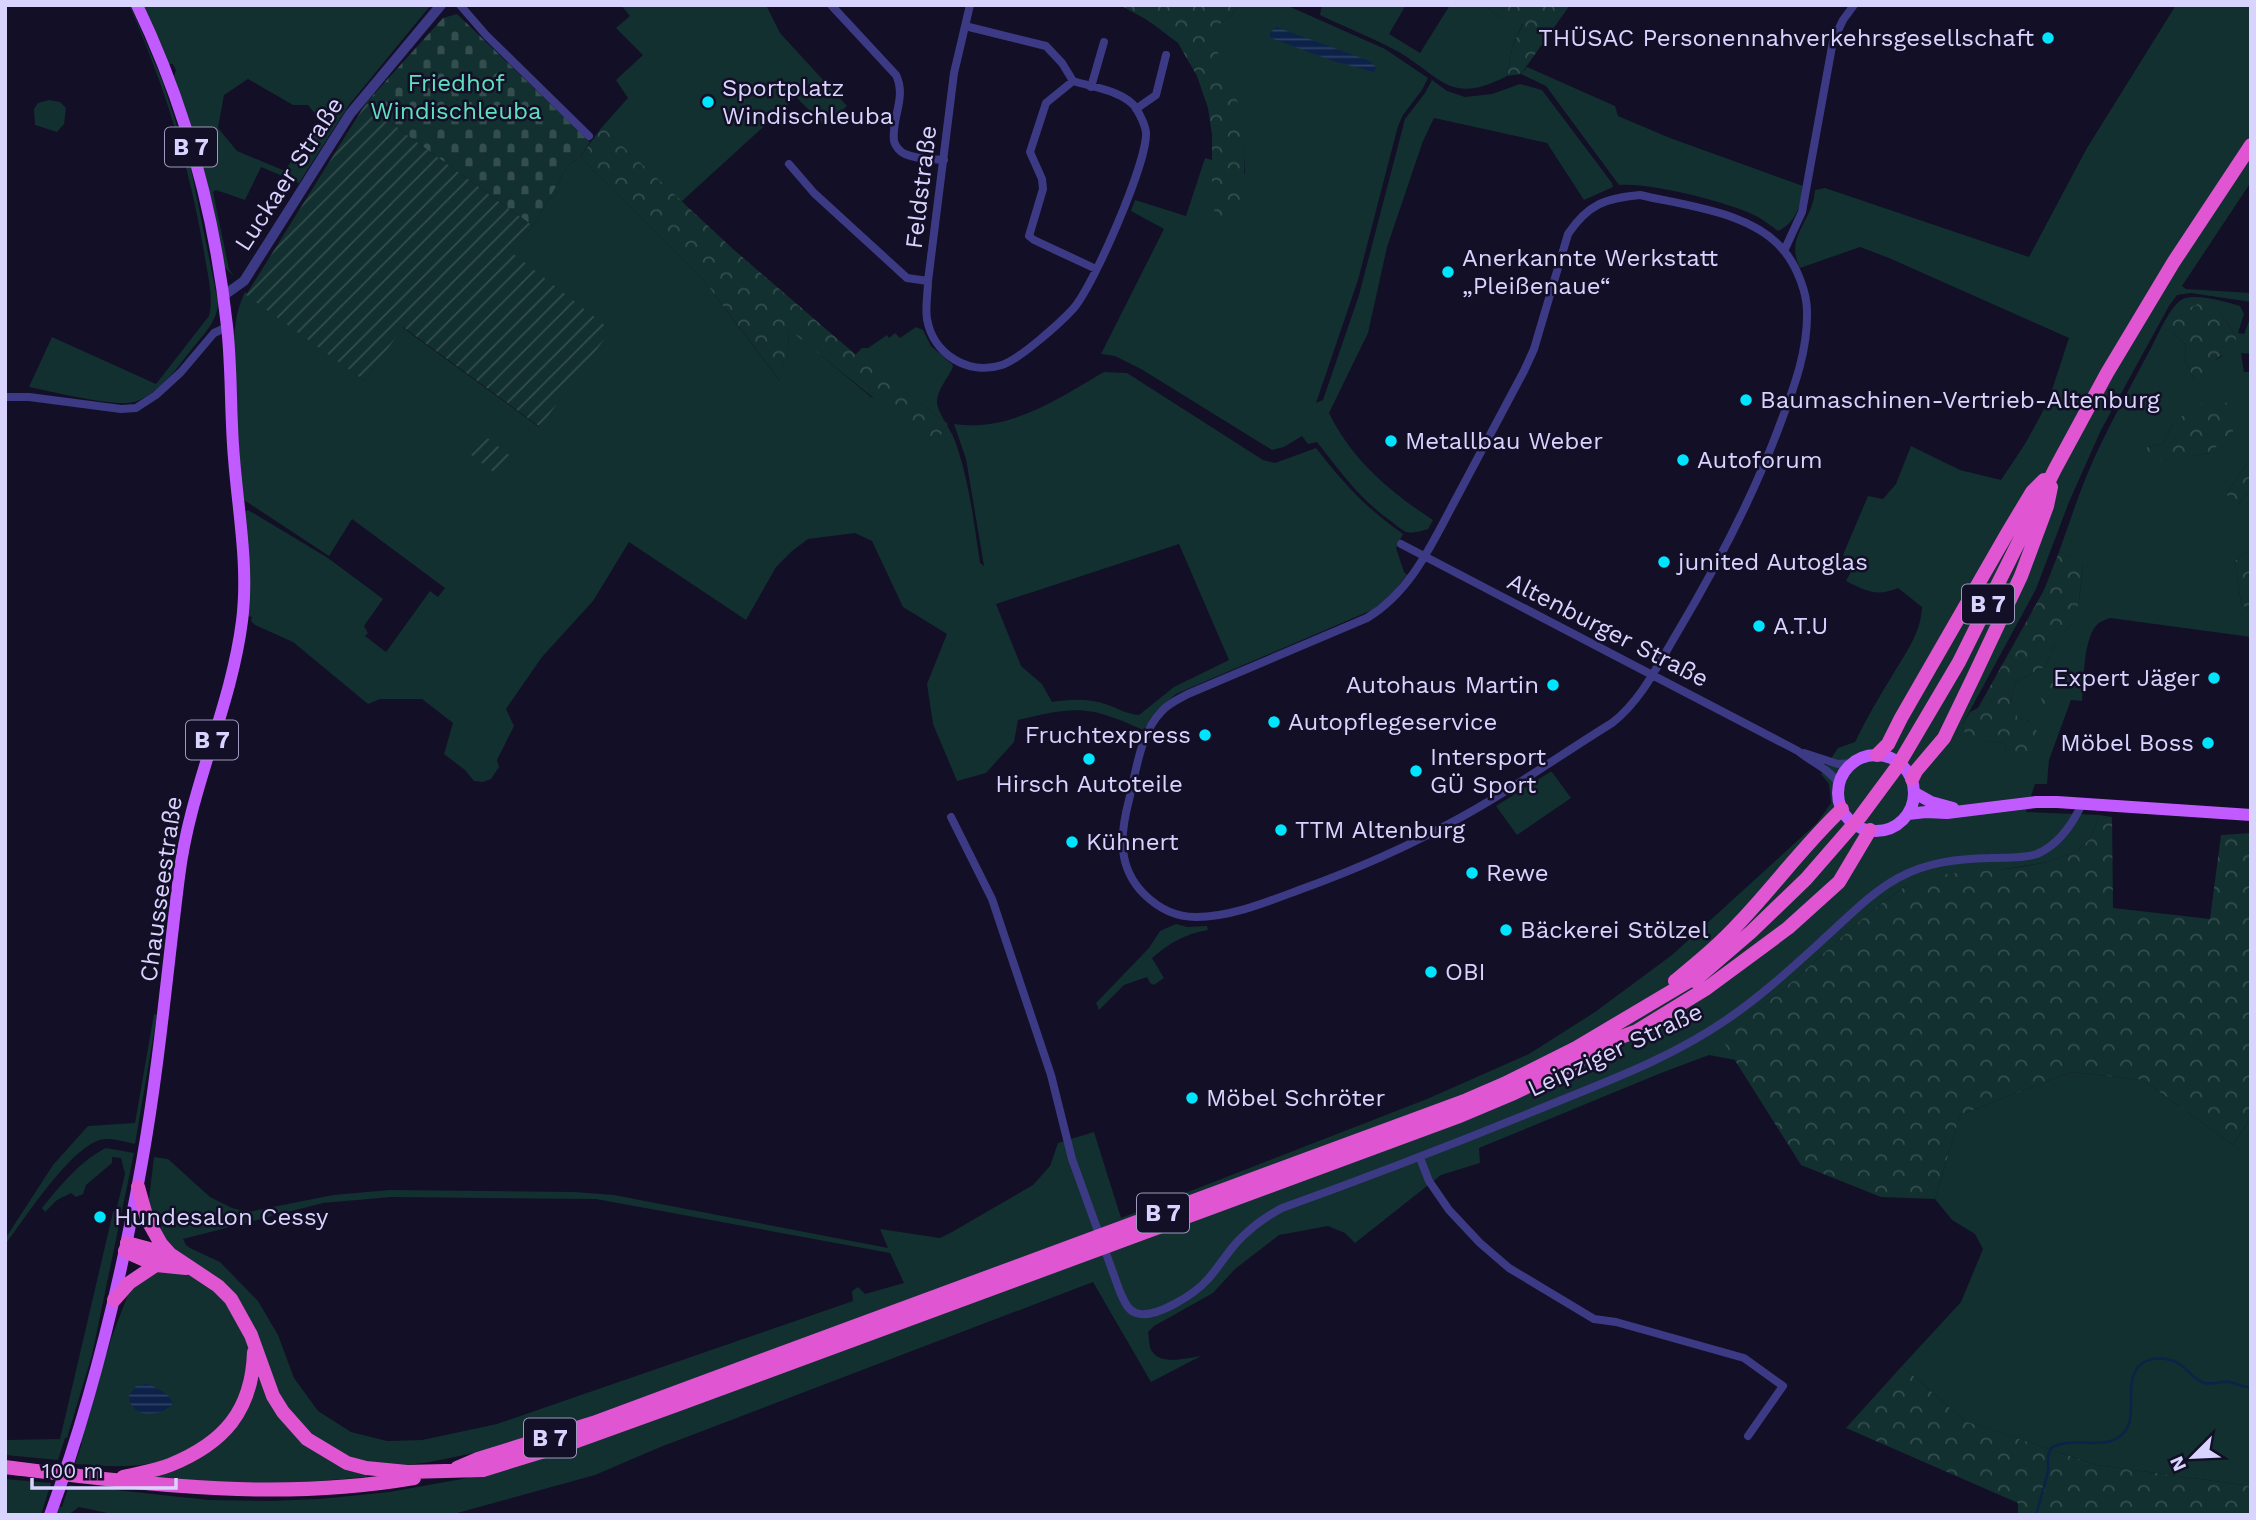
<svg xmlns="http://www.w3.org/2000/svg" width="2256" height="1520" viewBox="0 0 2256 1520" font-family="'Work Sans',sans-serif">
<defs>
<pattern id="forest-crowns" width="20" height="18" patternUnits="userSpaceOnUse" patternTransform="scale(1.75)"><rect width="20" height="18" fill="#12302f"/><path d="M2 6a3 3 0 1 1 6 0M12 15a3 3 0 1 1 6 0" fill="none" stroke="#344d4e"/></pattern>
<pattern id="cemetery-stones" width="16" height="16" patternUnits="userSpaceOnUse" patternTransform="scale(1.75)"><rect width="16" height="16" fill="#12302f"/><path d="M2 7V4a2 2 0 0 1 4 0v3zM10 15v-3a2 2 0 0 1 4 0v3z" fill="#344d4e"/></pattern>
<pattern id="garden-furrows" width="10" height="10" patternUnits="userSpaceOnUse" patternTransform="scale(1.75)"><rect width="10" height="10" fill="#12302f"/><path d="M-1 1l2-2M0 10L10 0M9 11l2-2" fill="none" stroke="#344d4e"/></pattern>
<pattern id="water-rules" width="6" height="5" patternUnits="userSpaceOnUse" patternTransform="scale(1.75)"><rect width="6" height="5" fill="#0c2248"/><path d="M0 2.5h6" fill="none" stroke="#2f4163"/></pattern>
</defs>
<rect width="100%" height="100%" fill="#130f26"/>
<path fill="#12302f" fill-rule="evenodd" d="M129 5H130L162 80 191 169 218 302C218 321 203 335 192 349 177 368 160 392 137 401 119 409 51 391 29 387L52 337 156 384 209 316C214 296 207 272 204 252 190 167 164 84 129 5Z
M143 5H385L391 7 393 5 430 6 349 105 299 183 261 167 245 200 216 190 213 192 229 269 234 276 224 267 193 138 174 76 176 70 173 64H169ZM248 79 293 105H308L326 128 322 134 307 136 285 171 237 151 218 128 224 95Z
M621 5H766L780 33 847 106 825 126 796 97 681 202 602 127 628 98 616 80 643 55 616 28 630 16Z
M1239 5H1286L1385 49 1428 78 1422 90 1403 115 1398 126 1358 280 1316 403 1323 400 1359 295 1405 119 1425 93 1432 80 1447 91 1465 97 1492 94 1520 84 1542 90 1612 183 1613 187 1584 200 1547 143 1434 118 1423 141 1387 247 1368 333 1329 413C1352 460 1390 492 1433 520L1428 529C1421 531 1413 534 1406 532 1400 529 1394 523 1388 519 1359 498 1339 470 1317 442L1308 444 1302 436 1284 447 1272 450 1141 369 1115 356 1101 354 1164 229 1131 211 1135 200 1186 216 1205 158 1212 160 1215 207 1245 173C1243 121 1238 76 1204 33L1229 18Z
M1322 5H1406L1389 34 1420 53 1450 5H1484L1498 16 1523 23 1513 45 1507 76C1448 107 1441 75 1395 50 1371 37 1345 27 1320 15Z
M2176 5H2251V182L2182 286 2186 289 2251 293V302L2191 293 2177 295 2169 306 2101 430 2069 502 2036 589 1961 727 1973 742 1996 741 2004 744 2007 749 2030 721 2017 717 2010 704 2015 682 2046 666 2055 643V634L2059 631H2064L2071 625 2079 601 2083 565 2080 561 2059 552C2071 518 2082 484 2097 452 2114 416 2133 382 2151 348 2158 335 2171 304 2183 299 2196 293 2226 302 2240 306L2244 314 2238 333 2244 334 2251 316V354L2241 353 2244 372H2251V458L2227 493 2238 505 2251 489V549L2235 561 2241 603 2251 613V637L2110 618C2105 620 2100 621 2096 626 2083 641 2084 682 2082 701L2071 700 2049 760 2047 784H2035L2026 812 2099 815 2090 839 2076 852 2048 862 1907 885 1870 912 1777 995 1720 1035 1735 1060 1709 1055 1661 1073 1479 1148 1480 1163 1441 1175 1355 1243 1345 1233 1328 1226 1279 1235 1235 1269 1213 1293 1154 1326 1148 1332C1149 1337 1149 1345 1151 1350 1160 1366 1187 1358 1201 1356L1151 1382 1093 1282 658 1448 595 1475 450 1515H117L79 1507 68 1515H56L59 1506 62 1507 69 1485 209 1500 269 1501 320 1499 389 1492 462 1479 529 1462 912 1299 542 1434 474 1453 430 1462 398 1466 356 1461 302 1429 277 1394 257 1335 235 1294 167 1243 150 1214 149 1199 154 1157 168 1159 210 1197 232 1208 248 1212 333 1195 390 1190 575 1192 614 1195 888 1248 880 1229 940 1238 952 1232 1033 1185 1050 1166 1058 1143 1094 1132 1121 1218 1427 1099 1529 1054 1595 1012 1672 955 1817 823 1831 803 1829 784 1821 774 1838 748 1855 742C1866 719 1879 697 1892 676 1905 654 1921 633 1922 607L1898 588C1877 597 1866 591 1846 581L1854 566 1843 555 1868 496 1883 499 1896 484 1911 446 1960 470 2001 480 2025 444 2048 402 2069 338 1889 258 1860 247 1800 268C1784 236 1813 222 1815 190L1825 188 2029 257 2087 148ZM2219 311 2236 336 2221 357 2211 362 2194 379 2185 359 2186 345 2173 332ZM2232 417 2231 422 2209 453 2151 462 2147 447 2163 444 2174 422ZM391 1197 596 1199 890 1253 904 1283 865 1294 858 1287 852 1291 853 1301 497 1424 422 1440 387 1441 351 1432 318 1411 294 1378 278 1335 258 1301 220 1262 190 1248 186 1245 183 1239 323 1203Z
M1527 67 1615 106 1618 116 1670 138 1803 186C1801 205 1796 223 1778 231 1771 226 1764 220 1756 216 1729 202 1649 182 1619 185L1546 86 1521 74Z
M49 100 60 102 66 108 64 124 57 132 35 125 34 109 38 103Z
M580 157 705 282 780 381 783 363 787 359 789 331 793 332 871 397 948 424 855 355 862 348H868L887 335 889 338 895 333 900 338 916 327 923 330 931 346 952 364 953 367C948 378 937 390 937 402 937 412 951 429 955 441 969 479 974 523 980 563L984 566 966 459 954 424C1011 432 1057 399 1104 372L1127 373 1263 460 1275 463 1316 448C1344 484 1366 508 1403 534L1396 548 1404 572 1407 575 1390 596 1372 610 1176 694 1162 706 1143 730C1089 705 1075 706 1018 720L1014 742 986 773 957 781 933 724 927 684 947 634 903 607 872 541 855 533 808 539 792 551 776 567 746 620 629 542 593 601 542 657 506 709 514 726 497 760 499 767 491 779 483 782 474 781 465 770 444 754 453 723 422 699H380L368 704 293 642 255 625 251 621 252 617 248 616 244 512 248 510 328 558 383 599 364 626 368 633 365 636 386 652 430 591 438 597 445 588 352 519 329 556 244 500 241 491 234 341C235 323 237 308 245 292L365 381 402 327 539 427 511 251 533 226 568 166ZM1179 544 1229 660 1174 687 1139 715C1127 714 1119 709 1108 705 1090 698 1070 699 1052 702L1042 684 1021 666 996 604Z
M1550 772H1552L1571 798 1517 835 1496 806Z
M1176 924 1187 927 1207 926 1208 930C1184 934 1170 943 1152 958L1164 978 1154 985 1150 983 1147 977 1124 985 1099 1010 1096 1003 1149 948 1160 931Z
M154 1014 157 1015 135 1144C124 1142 109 1136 97 1141 66 1154 26 1217 5 1245V1239L53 1165 88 1126 135 1123Z
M2071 1072 2143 1080 2233 1145 2251 1117V1486L2097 1465 1965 1421 1902 1366 1961 1302 1983 1249 1975 1234 1952 1220 1935 1199 1960 1115Z
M106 1148 134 1153 92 1355 67 1438H65L58 1460 5 1455V1440L60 1439 113 1212 116 1211 125 1174 121 1158 112 1157V1163L86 1185 83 1194 76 1197 71 1193 57 1200 45 1212 42 1208C58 1188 82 1159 106 1148Z
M162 1269C176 1270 190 1272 202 1280 224 1294 249 1328 249 1355 249 1362 246 1370 244 1376 243 1384 242 1395 238 1402 228 1423 202 1447 180 1455 146 1469 112 1467 75 1464L82 1443 79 1442 112 1336 129 1292 139 1282Z
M262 1378 280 1415 367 1472V1477L282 1484H234L155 1478 154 1473 208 1450 256 1379Z
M5 1479 51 1483 41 1515H5Z"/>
<path fill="url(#forest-crowns)" d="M1120 5H1239L1229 18 1205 33C1244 85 1247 141 1243 204 1235 212 1226 218 1215 216L1212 183V135L1208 108 1197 76 1178 43 1149 21Z
M1484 5H1570L1521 74 1507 76 1513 45 1523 24 1498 16Z
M602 127 733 249 855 354 948 424 933 446 792 332H789L787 360 783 363 781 382 705 282 580 157Z
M2198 304 2219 311 2236 336 2235 347C2222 356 2207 361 2204 377L2194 379 2185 359 2186 345 2173 332 2171 324 2180 312Z
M2208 402 2230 403 2237 409 2232 417 2233 432 2209 453 2156 462H2151L2146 458 2147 447 2163 444 2174 422 2196 406Z
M2251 458V489L2238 505H2233L2229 502 2227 493Z
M2251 549V613L2241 603 2235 561Z
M2059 552 2081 561 2083 564 2079 601 2075 615 2071 625 2064 631H2059L2055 634V643L2046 666 2015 682 2010 704 2016 706 2017 717 2030 721 2038 733 2029 763C2018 766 2011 762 2004 755L2007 749 2004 744 1996 741 1973 743 1961 727 1970 712 1978 708 2044 590Z
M2049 680C2061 690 2061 697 2051 710 2042 706 2041 699 2039 689Z
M2099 815 2112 817 2113 908 2210 919 2221 835 2251 833V1117L2233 1145 2143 1080 2071 1072 1960 1115 1935 1199 1881 1197 1801 1165 1719 1035 1777 995 1870 912 1907 885 1947 874 2007 869 2048 862 2076 852 2090 839Z
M1902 1366 1965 1421 2097 1465 2251 1486V1515H2018V1503L1846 1428Z"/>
<path fill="url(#cemetery-stones)" d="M457 14 590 142 580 157 568 166 533 226 411 138 366 103 443 18Z"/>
<path fill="url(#garden-furrows)" d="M366 103 411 138 533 226 511 252 611 330 540 427 403 327 365 381 246 295Z
M485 436 514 459 500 477 470 454Z"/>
<path fill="url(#water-rules)" d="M1276 27 1370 61 1376 67 1374 72 1333 61 1271 38 1269 34Z
M148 1384C158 1389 168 1392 173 1403 162 1418 129 1419 129 1395L137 1385Z"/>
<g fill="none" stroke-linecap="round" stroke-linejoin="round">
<path stroke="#0c2248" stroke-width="2.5" d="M2036 1515 2048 1472V1456L2051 1448C2070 1436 2100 1450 2119 1437 2142 1421 2122 1388 2138 1367 2148 1356 2166 1357 2178 1363 2187 1368 2193 1380 2204 1383 2212 1385 2222 1381 2230 1382 2238 1384 2243 1388 2251 1387"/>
<path stroke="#3d3a85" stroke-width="8" d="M460 5 486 35 589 136
M831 5 896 75C907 98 891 118 894 141 895 146 900 152 905 154 916 159 932 159 944 160
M965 26 1046 46 1062 63 1073 81C1092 87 1124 91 1136 108 1140 115 1145 124 1146 132 1148 161 1093 287 1073 309 1060 323 1020 359 1002 365 968 376 933 354 927 319 925 307 928 293 928 281L954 73 970 5
M1073 81 1046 103 1030 152 1042 179 1043 189 1029 236 1034 240 1096 269
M1091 87 1104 42
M1136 109 1156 95 1166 55
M789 164 814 193 907 278 928 281
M1640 195C1687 206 1754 212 1785 252 1797 267 1807 293 1807 311 1808 349 1795 385 1782 419 1755 494 1718 564 1677 633 1659 663 1641 701 1612 723 1560 755 1509 792 1454 821 1405 848 1352 871 1299 890 1267 902 1231 917 1196 917 1176 917 1158 908 1144 894 1117 867 1120 834 1129 800 1136 772 1140 733 1162 711 1169 703 1179 699 1188 694L1367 618C1413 590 1433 541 1458 495 1480 454 1502 412 1524 371L1534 349 1568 234C1588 204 1606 198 1640 195Z
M1784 251 1802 212 1833 41 1843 20 1854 5
M5 397H29L121 409 136 408 156 395 181 372 214 333 227 327
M1401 544 1798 751C1811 762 1830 769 1839 784
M1804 753 1838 764 1853 763
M951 817 992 899 1051 1075 1072 1159 1120 1292C1124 1300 1127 1310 1136 1313 1155 1320 1196 1293 1208 1279 1220 1266 1229 1249 1242 1237 1254 1225 1267 1216 1282 1208 1374 1175 1464 1140 1554 1103 1613 1079 1674 1056 1726 1020 1763 995 1795 965 1828 935 1850 915 1871 893 1898 878 1927 862 1957 859 1990 858 2006 857 2022 859 2037 854 2058 845 2073 823 2082 804
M1420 1158 1429 1181 1449 1210 1480 1243 1509 1268 1594 1319 1616 1322 1744 1358 1783 1386 1748 1436"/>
<path stroke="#3d3a85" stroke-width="10" d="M223 296 244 281 350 114 441 5"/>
<path stroke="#c25bff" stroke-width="12" d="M1838 793a38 38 0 1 1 76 0a38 38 0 1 1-76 0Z
M1915 793 1931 802 1953 808
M1908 814 1926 812 1947 813 2036 802H2057L2251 815
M50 1515C92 1400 121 1281 142 1162 159 1067 167 972 179 877 190 787 231 708 242 621 249 567 238 511 234 458 230 414 232 370 227 326 215 216 185 105 137 5"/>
<path stroke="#e055d1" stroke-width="14" d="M1877 755 1888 744 1901 718 2008 532 2032 492 2044 480
M1912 779 1916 771 1944 738 1973 678 2021 576 2047 506 2051 487
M1675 981C1698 962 1720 944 1740 922 1775 885 1805 844 1842 809
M1694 981 1751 932 1806 879 1860 817 1897 767 1959 662 2055 469 2107 373 2173 263 2251 145
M138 1187 147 1219 161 1244 170 1254 218 1286 231 1299 251 1335 273 1396 283 1412 307 1439 347 1463 366 1468 407 1472 483 1470 577 1441 674 1406 1457 1117 1514 1093 1577 1062 1621 1037 1637 1031 1707 988 1788 928 1839 882 1870 830
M127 1243 168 1254
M125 1251 156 1265 186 1268
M114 1300 129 1283 156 1265
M5 1467C144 1484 274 1502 414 1478
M457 1468 478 1459 593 1423 1467 1100 1504 1084 1576 1048 1699 975
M123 1477C138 1473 155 1471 170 1465 224 1443 252 1411 254 1352"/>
</g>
<g fill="#00e5ff" stroke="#130f26" stroke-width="2.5">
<circle cx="2048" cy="38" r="7"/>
<circle cx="708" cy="102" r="7"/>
<circle cx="1448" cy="272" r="7"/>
<circle cx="1746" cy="400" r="7"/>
<circle cx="1391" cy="441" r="7"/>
<circle cx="1683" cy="460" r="7"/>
<circle cx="1664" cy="562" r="7"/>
<circle cx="1759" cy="626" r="7"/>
<circle cx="2214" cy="678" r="7"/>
<circle cx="1553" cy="685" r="7"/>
<circle cx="1274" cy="722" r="7"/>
<circle cx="1205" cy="735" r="7"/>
<circle cx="2208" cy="743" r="7"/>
<circle cx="1089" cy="759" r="7"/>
<circle cx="1416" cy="771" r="7"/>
<circle cx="1281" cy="830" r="7"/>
<circle cx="1072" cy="842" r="7"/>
<circle cx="1472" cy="873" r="7"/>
<circle cx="1506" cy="930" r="7"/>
<circle cx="1431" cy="972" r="7"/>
<circle cx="1192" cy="1098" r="7"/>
<circle cx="100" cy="1217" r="7"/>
</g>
<g text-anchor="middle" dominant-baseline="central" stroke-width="5" stroke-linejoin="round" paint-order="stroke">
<g fill="#130f26" stroke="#9e99be" stroke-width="2">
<rect x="165" y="127.5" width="52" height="39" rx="5"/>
<rect x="1962" y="584.5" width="52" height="39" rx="5"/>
<rect x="186" y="720.5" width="52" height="39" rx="5"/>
<rect x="1137" y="1193.5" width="52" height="39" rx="5"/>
<rect x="524" y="1418.5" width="52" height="39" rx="5"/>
</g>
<g font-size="23" font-weight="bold" fill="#d9d4ff">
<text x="191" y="147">B 7</text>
<text x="1988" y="604">B 7</text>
<text x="212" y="740">B 7</text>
<text x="1163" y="1213">B 7</text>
<text x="550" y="1438">B 7</text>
</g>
<g font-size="24" fill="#d9d4ff" stroke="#130f26" text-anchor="start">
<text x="2034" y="38" text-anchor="end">THÜSAC Personennahverkehrsgesellschaft</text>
<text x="722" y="88">Sportplatz<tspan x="722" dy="28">Windischleuba</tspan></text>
<text x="1462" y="258">Anerkannte Werkstatt<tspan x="1462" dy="28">„Pleißenaue“</tspan></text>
<text x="1760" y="400">Baumaschinen-Vertrieb-Altenburg</text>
<text x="1405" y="441">Metallbau Weber</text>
<text x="1697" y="460">Autoforum</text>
<text x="1678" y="562">junited Autoglas</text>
<text x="1773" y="626">A.T.U</text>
<text x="2200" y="678" text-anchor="end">Expert Jäger</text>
<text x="1539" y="685" text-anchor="end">Autohaus Martin</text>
<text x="1288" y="722">Autopflegeservice</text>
<text x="1191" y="735" text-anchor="end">Fruchtexpress</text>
<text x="2194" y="743" text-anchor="end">Möbel Boss</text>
<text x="1430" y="757">Intersport<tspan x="1430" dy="28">GÜ Sport</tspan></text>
<text x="1089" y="784" text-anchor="middle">Hirsch Autoteile</text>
<text x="1295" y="830">TTM Altenburg</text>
<text x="1086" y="842">Kühnert</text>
<text x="1486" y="873">Rewe</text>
<text x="1520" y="930">Bäckerei Stölzel</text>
<text x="1445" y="972">OBI</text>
<text x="1206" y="1098">Möbel Schröter</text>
<text x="114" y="1217">Hundesalon Cessy</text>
</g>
<g font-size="24" fill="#5fe0c0" stroke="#130f26">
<text x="456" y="83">Friedhof<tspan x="456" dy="28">Windischleuba</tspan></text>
</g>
<g font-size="24" fill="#d9d4ff" stroke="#130f26">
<text transform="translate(289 174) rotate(-57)">Luckaer Straße</text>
<text transform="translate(921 187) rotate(-83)">Feldstraße</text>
<text transform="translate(1608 630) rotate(27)">Altenburger Straße</text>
<text transform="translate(161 889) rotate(-82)">Chausseestraße</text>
<text transform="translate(1615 1050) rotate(-25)">Leipziger Straße</text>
</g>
</g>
<rect width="2256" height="1520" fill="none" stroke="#d9d4ff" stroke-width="14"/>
<g transform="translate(2193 1457) rotate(246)" stroke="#130f26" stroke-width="5" paint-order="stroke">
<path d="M0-5L12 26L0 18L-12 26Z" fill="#d9d4ff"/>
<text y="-10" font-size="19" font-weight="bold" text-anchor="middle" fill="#d9d4ff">N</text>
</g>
<path d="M32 1478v10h144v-10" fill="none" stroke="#d9d4ff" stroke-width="3.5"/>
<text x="42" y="1478" font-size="21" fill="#d9d4ff" stroke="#130f26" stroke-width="5" paint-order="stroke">100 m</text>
</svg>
